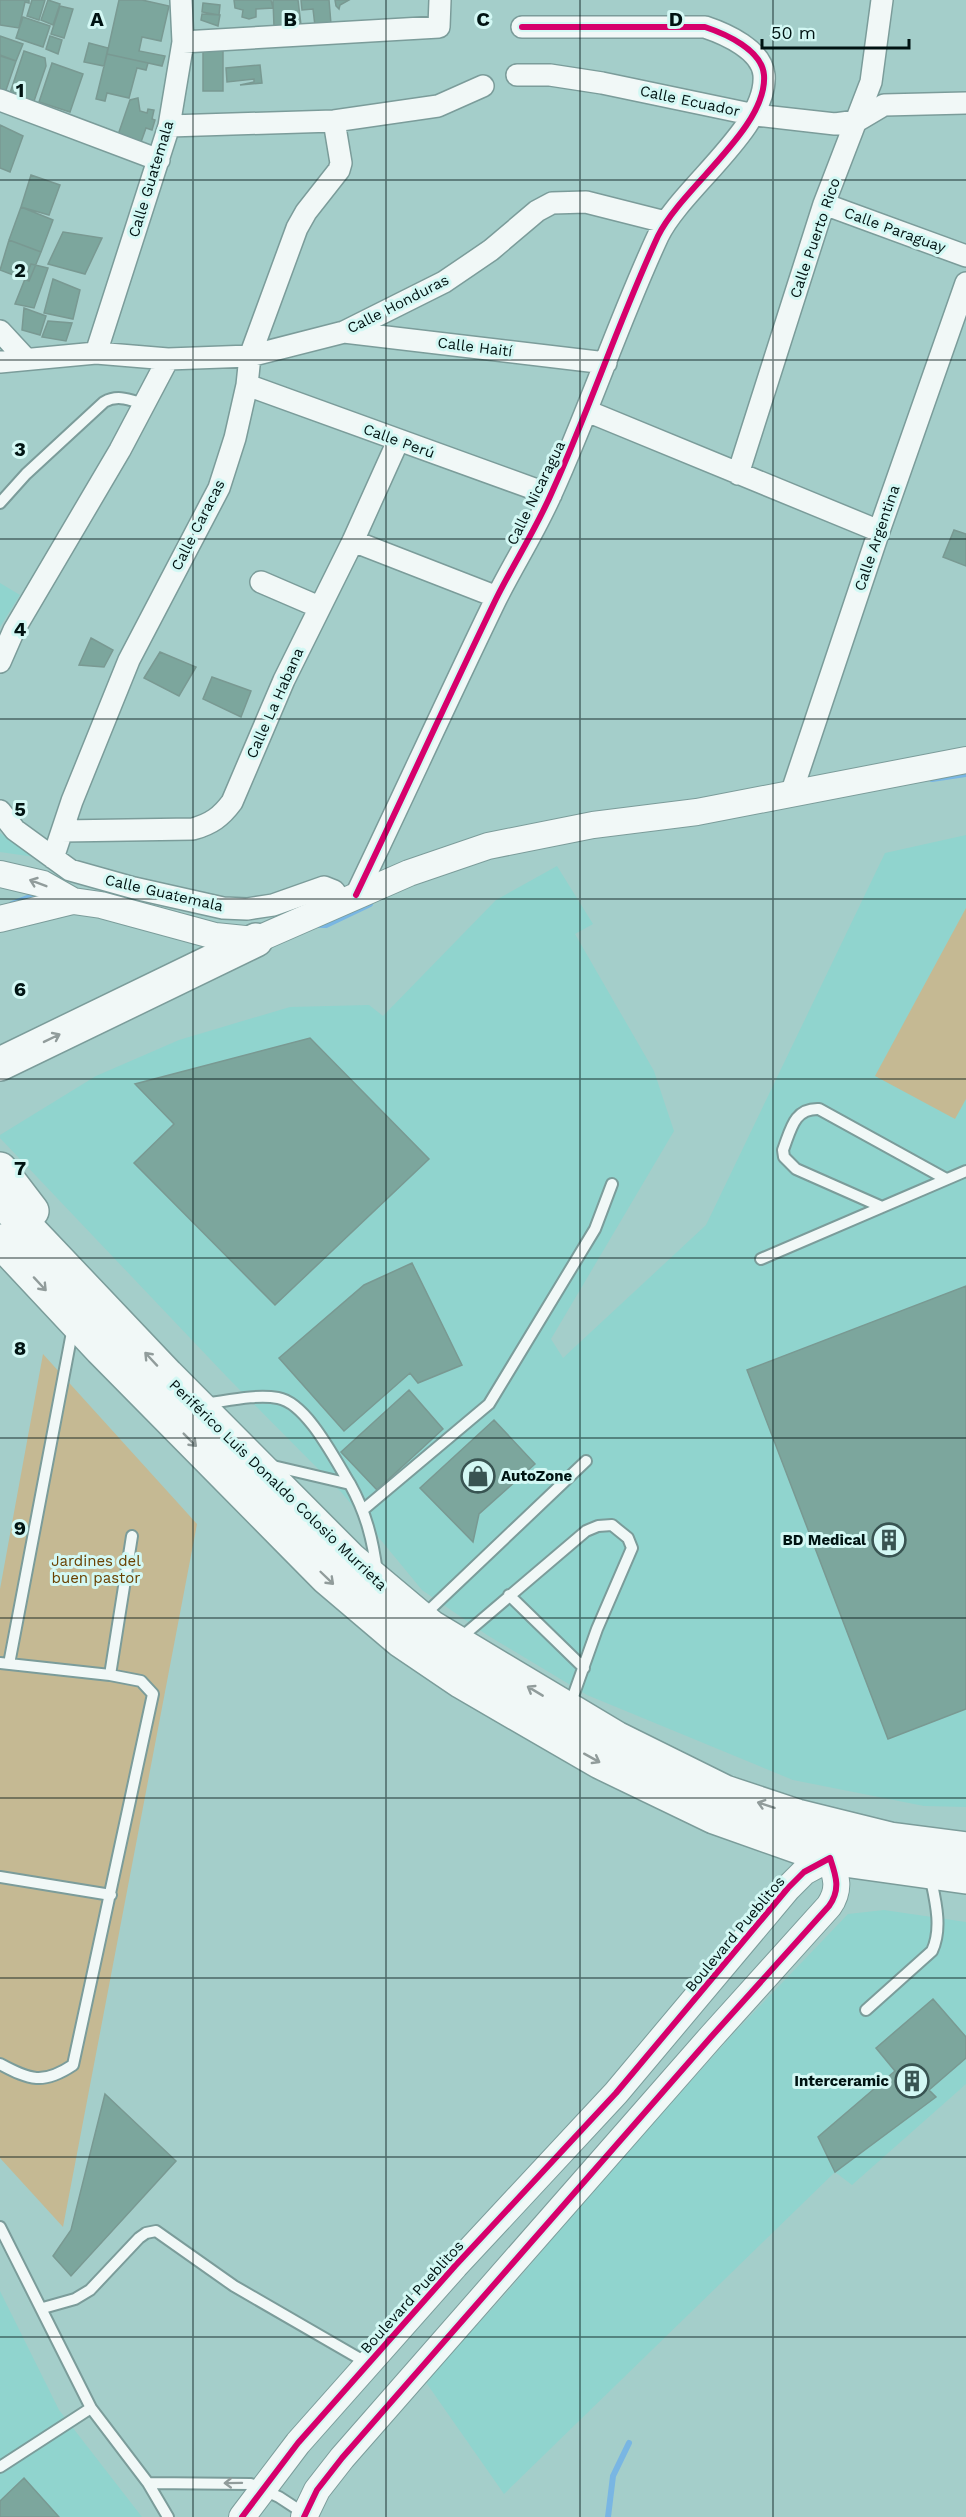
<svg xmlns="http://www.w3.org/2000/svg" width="966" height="2517" viewBox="0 0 966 2517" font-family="'Work Sans',sans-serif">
<rect width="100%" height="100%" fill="#a4ceca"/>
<path fill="#90d4ce" d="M0 583 20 595 0 627Z
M0 833 35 857 0 852Z
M966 835V1807L924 1806 793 1780 587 1695 487 1635 422 1590 342 1493 229 1379 0 1138V1135L96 1076 179 1040 290 1007 369 1005 383 1016 496 900 557 866 593 924 575 934 654 1071 674 1131 551 1339 563 1358 706 1225 885 853Z
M884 1910 966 1922V2084L852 2185 835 2172 504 2494 425 2381 503 2297 598 2185 733 2034 848 1914Z
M0 2291 59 2410 142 2517H0Z"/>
<path fill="#c5b993" d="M966 908V1099L955 1119 875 1076Z
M43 1354 197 1524 63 2227 0 2158V1589Z"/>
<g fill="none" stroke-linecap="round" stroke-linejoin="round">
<path stroke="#79b6e3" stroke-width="6" d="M932 779 966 774
M12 904 30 897 40 898
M316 925H326L370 904
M608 2517 613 2476 629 2443"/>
</g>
<path fill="#7ca69d" stroke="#799992" stroke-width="1.5" d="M0 0H29V3L25 2 19 28 0 25Z
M32 0H45L39 20 27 16Z
M48 0 60 4 53 25 41 20Z
M119 0H142L169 6 161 41 142 37 139 51 165 56 162 66 107 54Z
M234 0H271L273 8 256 9V17L249 19 242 17 243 10 235 8Z
M273 0H298L301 25 274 27Z
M301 0H329L331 24 315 26 313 9 302 10Z
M335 0H349L340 5 339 9 336 6Z
M203 3 220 5 219 15 202 12Z
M60 6 73 9 64 38 51 34Z
M202 14 220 15 218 26 201 20Z
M23 17 50 26 43 47 16 38Z
M0 36 23 44 16 61 0 55Z
M50 36 62 40 58 54 46 49Z
M89 43 108 48 104 66 84 62Z
M203 43H223V91H203Z
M24 51 45 58 46 66 33 104 9 96Z
M107 54 148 63 146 70 137 68 129 98 107 93 105 101 96 99Z
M0 56 16 61 5 93 0 91Z
M52 63 83 74 70 112 39 102Z
M260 65 262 83 240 85 254 82V79L227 82 226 68Z
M138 98 140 111 147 113 148 109 154 110 152 119 155 120 152 130 146 128 141 142 118 135 130 100Z
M0 125 23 136 10 172 0 168Z
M31 175 60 185 49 215 21 207Z
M21 207 53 220 41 252 9 240Z
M63 232 102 238 85 274 48 264Z
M9 240 41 252 29 281 0 270Z
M31 264 48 268 34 308 15 304Z
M53 279 80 290 73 319 44 313Z
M24 308 46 316 40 335 22 330Z
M48 321 72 323 66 341 42 337Z
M954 530 966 534V566L943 557Z
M91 638 113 650 104 667 79 665Z
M160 652 196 667 179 696 144 678Z
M212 677 251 691 241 717 203 699Z
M310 1038 429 1159 275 1305 134 1163 174 1124 135 1084Z
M412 1263 462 1365 418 1383 410 1373 344 1431 279 1358 364 1285Z
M966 1286V1709L888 1739 747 1370Z
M409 1390 443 1429 377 1490 341 1452Z
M494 1420 535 1464 479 1514 473 1542 420 1488Z
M933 1999 966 2037V2058L929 2090 936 2097 835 2172 818 2137 895 2071 876 2048Z
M105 2094 176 2161 71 2276 53 2256 71 2230Z
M24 2478 59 2517H0V2501Z"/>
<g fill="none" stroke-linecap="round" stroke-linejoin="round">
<defs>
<path id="service" d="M0 503 26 474 104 402C118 394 130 400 144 404
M882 1207 796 1169 784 1157 783 1150C791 1129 794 1108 819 1109L946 1179
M761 1259 966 1171
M204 1404C227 1401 255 1394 278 1398 307 1403 335 1460 350 1484
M273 1466 350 1484C366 1513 373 1540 377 1573
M364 1509 489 1404 595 1229 612 1184
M509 1595 584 1668
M423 1616 586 1461
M458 1640 586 1531 598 1526 612 1525 628 1538 632 1548 597 1629 570 1705
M0 1663 110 1675 141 1681 153 1694 73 2065C43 2085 30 2080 0 2064
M9 1664 73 1327
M110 1675 132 1536
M0 1877 111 1895
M866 2010 932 1951C943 1928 935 1899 930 1875
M0 2227 91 2408
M43 2308 75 2299 90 2290 139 2238 146 2233 156 2231 234 2286 369 2364
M0 2467 91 2408 148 2483 168 2517
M148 2483 251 2484 279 2497 305 2514"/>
<path id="minor" d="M183 42 439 27 440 0
M517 75H550L602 83 755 115 835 124 857 121 884 105 966 103
M0 100 159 160
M169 126 334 121 438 106 483 86
M824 204 966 256
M0 331 25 358
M344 332 606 363
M96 353 169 126 183 42 181 0
M0 362 96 353 168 359 250 356 344 332 444 282 491 250 537 211 552 203 586 202 665 222
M247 385 551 495
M587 411 879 531
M738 474 824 204 871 82 882 0
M353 541 497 597
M261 582 319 607
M0 662 14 630 120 450 168 359
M791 794 879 531 966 283
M0 811 15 830 70 870 134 888 223 908 247 909 273 905 324 887 334 891 342 902
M62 831 193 829C211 824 221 817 232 802L284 680 353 541 398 441
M53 858 72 801 129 660 219 488 235 438 247 385 250 356 297 228 306 212 339 170 341 163 334 121
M356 895C403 797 448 698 496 599 514 563 536 529 552 492 590 408 619 320 658 236 681 188 768 128 764 75 762 50 726 34 705 27H522"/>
<path id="tertiary" d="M0 874 43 884 73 901
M0 919 73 901 101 905 215 936 256 940 409 873 488 846 593 825 697 812 966 760
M242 2517 298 2443 455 2266 616 2093 788 1888 804 1872 830 1858C836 1876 841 1889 829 1906L711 2037 342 2458 317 2490 304 2517"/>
<path id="primary" d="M0 1064 256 940
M0 1169 32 1211
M0 1199 167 1375 350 1559 431 1627 616 1738 725 1792 797 1816 890 1839 966 1849
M0 1241 101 1349 327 1578 400 1640 462 1682 600 1762 714 1817 830 1858 966 1877"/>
</defs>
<use href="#service" stroke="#7b9c9a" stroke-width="14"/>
<use href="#minor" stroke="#7b9c9a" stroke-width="24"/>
<use href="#tertiary" stroke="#7b9c9a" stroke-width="28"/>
<use href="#primary" stroke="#7b9c9a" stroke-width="36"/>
<use href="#service" stroke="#f1f8f7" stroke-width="10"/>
<use href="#minor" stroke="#f1f8f7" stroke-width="21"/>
<use href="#tertiary" stroke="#f1f8f7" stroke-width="26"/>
<use href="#primary" stroke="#f1f8f7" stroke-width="33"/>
<defs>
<path id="cycleway" d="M356 895C403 797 448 698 496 599 514 563 536 529 552 492 590 408 619 320 658 236 681 188 768 128 764 75 762 50 726 34 705 27H522
M242 2517 298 2443 455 2266 616 2093 788 1888 804 1872 830 1858C836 1876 841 1889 829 1906L711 2037 342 2458 317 2490 304 2517"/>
</defs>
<use href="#cycleway" stroke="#d3f8f4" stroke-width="10"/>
<use href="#cycleway" stroke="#d6006c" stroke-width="6"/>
</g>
<defs><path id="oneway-shaft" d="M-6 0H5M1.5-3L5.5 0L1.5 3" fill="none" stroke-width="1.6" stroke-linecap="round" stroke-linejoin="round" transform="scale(1.5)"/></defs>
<g stroke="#919c9b">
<use href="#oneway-shaft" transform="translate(38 883) rotate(-159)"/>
<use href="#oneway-shaft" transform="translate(52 1038) rotate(-26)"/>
<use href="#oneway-shaft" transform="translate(40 1284) rotate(47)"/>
<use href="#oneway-shaft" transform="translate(151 1359) rotate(-133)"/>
<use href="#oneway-shaft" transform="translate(190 1440) rotate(45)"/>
<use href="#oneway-shaft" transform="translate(327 1578) rotate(44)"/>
<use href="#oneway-shaft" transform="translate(535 1691) rotate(-149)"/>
<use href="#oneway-shaft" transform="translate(592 1758) rotate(29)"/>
<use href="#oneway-shaft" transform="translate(766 1805) rotate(-162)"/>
<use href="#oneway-shaft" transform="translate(233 2483) rotate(179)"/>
</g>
<path fill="none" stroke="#001312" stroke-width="1.5" stroke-opacity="0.55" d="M193 0V2517M386 0V2517M580 0V2517M773 0V2517M0 180H966M0 360H966M0 539H966M0 719H966M0 899H966M0 1079H966M0 1258H966M0 1438H966M0 1618H966M0 1798H966M0 1978H966M0 2157H966M0 2337H966"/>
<defs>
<symbol id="shop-ring" viewBox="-11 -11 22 22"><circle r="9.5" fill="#d3f8f4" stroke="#395452" stroke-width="1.5"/><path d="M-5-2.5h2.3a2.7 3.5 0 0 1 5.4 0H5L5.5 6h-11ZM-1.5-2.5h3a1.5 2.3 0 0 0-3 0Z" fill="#395452"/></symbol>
<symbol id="building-ring" viewBox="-11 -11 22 22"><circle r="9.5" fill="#d3f8f4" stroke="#395452" stroke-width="1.5"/><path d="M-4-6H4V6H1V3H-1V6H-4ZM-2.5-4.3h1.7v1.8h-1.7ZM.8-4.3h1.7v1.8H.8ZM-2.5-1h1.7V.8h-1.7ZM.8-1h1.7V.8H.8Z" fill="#395452"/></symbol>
</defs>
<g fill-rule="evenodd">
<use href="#shop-ring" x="459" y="1457" width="38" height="38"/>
<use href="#building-ring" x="870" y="1521" width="38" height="38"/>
<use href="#building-ring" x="893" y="2062" width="38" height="38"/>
</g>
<g text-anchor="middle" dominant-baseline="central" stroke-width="6" stroke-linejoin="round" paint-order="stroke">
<g font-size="15" fill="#001312" stroke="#d3f8f4">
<text transform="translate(690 101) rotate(12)">Calle Ecuador</text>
<text transform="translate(151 179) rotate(-73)">Calle Guatemala</text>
<text transform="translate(895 230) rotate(20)">Calle Paraguay</text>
<text transform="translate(815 238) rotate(-71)">Calle Puerto Rico</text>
<text transform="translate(398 304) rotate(-27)">Calle Honduras</text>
<text transform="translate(475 347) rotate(7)">Calle Haití</text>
<text transform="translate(399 441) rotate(20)">Calle Perú</text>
<text transform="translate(536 493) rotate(-64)">Calle Nicaragua</text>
<text transform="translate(198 525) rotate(-63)">Calle Caracas</text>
<text transform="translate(877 538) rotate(-71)">Calle Argentina</text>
<text transform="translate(275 703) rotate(-66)">Calle La Habana</text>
<text transform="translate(164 893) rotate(13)">Calle Guatemala</text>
<text transform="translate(278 1485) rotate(44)">Periférico Luis Donaldo Colosio Murrieta</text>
<text transform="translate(735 1934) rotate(-50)">Boulevard Pueblitos</text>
<text transform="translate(412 2297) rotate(-48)">Boulevard Pueblitos</text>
</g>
<g font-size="15" font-weight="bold" fill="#001312" stroke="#d3f8f4" text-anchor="end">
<text x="501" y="1476" text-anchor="start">AutoZone</text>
<text x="866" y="1540">BD Medical</text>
<text x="889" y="2081">Interceramic</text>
</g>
<g font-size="15" fill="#694000" stroke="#d3f8f4">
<text x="96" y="1561">Jardines del<tspan x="96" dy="17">buen pastor</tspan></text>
</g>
</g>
<g font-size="20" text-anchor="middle" font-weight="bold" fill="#001312" stroke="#d3f8f4" stroke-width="6" stroke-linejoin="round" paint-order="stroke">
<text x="97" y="26">A</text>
<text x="290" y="26">B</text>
<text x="483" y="26">C</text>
<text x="676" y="26">D</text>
<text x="20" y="97">1</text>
<text x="20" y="277">2</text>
<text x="20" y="456">3</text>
<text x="20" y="636">4</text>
<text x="20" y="816">5</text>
<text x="20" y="996">6</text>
<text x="20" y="1175">7</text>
<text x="20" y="1355">8</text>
<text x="20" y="1535">9</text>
</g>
<path d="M762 39v9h147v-9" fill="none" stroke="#001312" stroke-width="3"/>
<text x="771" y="39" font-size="18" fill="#001312" stroke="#d3f8f4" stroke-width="4.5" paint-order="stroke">50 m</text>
</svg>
